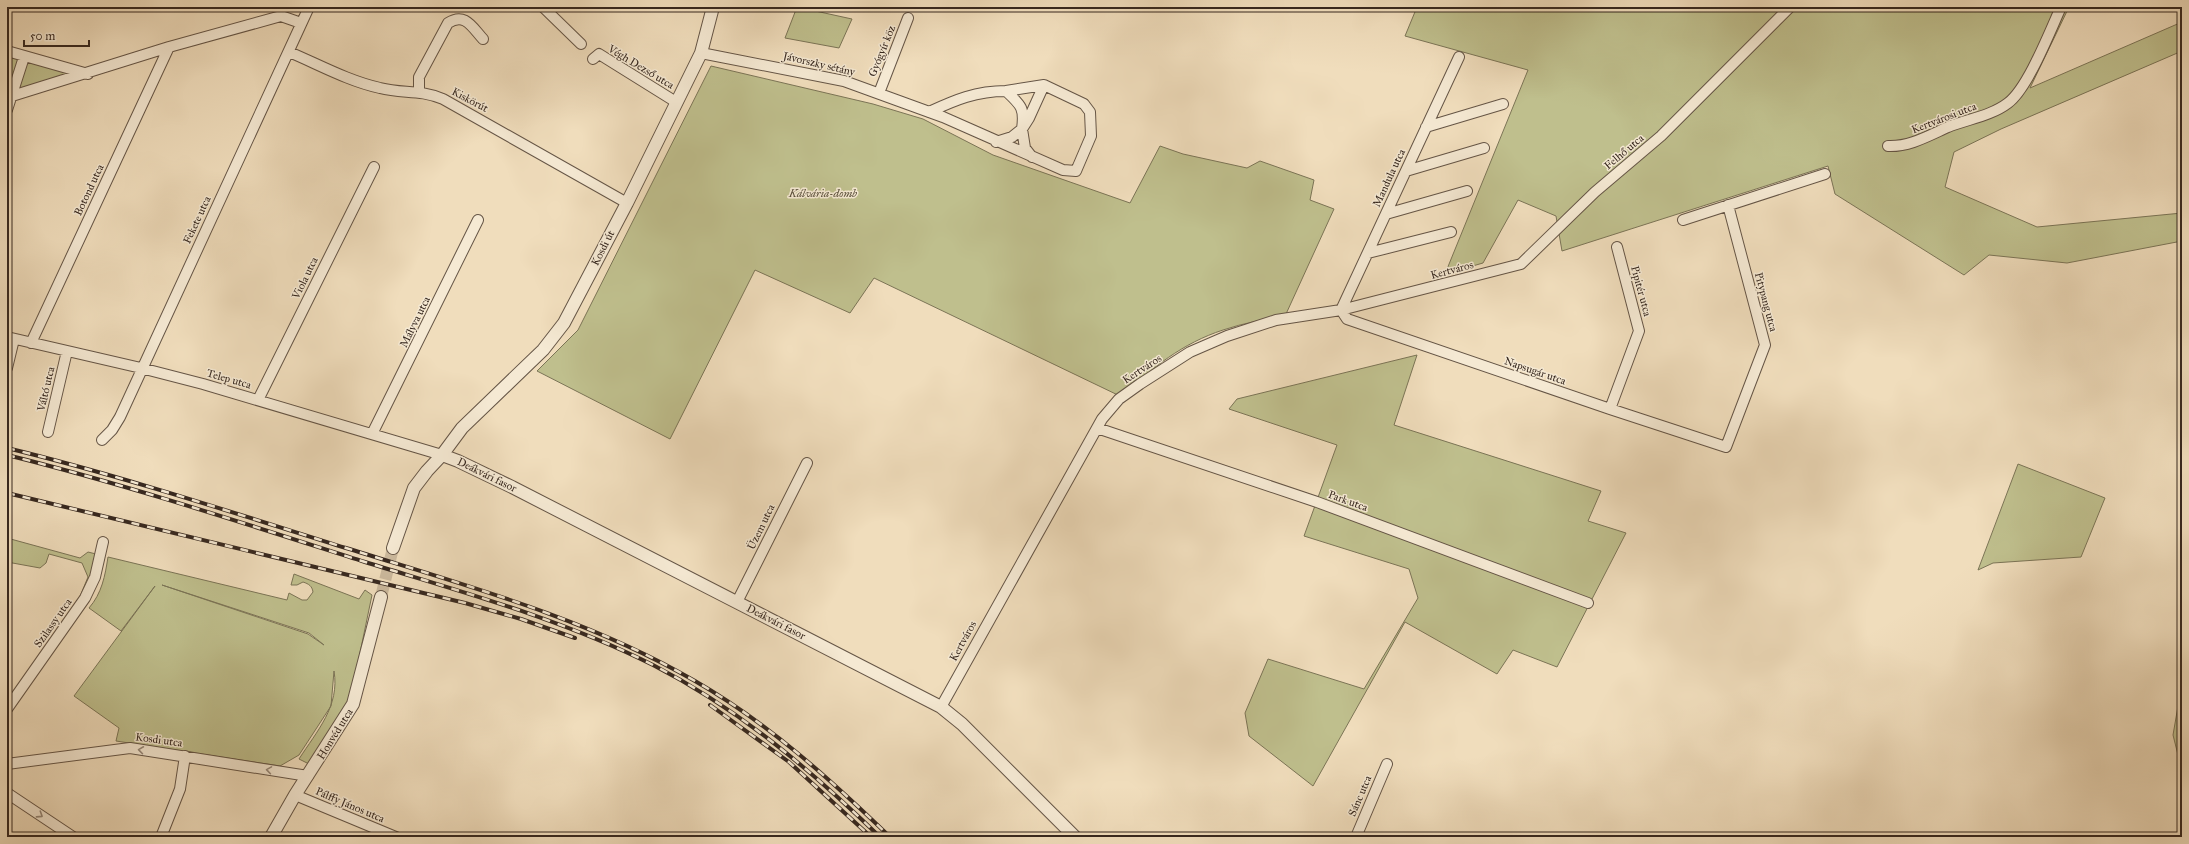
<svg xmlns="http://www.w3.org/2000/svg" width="2189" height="844" viewBox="0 0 2189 844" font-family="'IM FELL Great Primer',serif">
<rect width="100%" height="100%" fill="#f0ddbc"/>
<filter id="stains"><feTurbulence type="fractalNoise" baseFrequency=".005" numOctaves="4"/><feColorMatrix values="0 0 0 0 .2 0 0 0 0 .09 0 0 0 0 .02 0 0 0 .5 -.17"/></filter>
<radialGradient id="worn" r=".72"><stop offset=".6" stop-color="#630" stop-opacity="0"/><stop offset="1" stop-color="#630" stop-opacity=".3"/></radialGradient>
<path fill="#bfbf8d" stroke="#7b7456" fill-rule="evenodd" d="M797 7 852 19 839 48 785 38Z
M1417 7H2069L2030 88 2182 22V51L2001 129 1954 152 1945 187 2037 227 2182 213V241L2067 263 1989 255 1964 275 1835 194 1828 166 1562 251 1556 216 1518 200 1483 263 1445 274 1528 70 1405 36Z
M7 51 88 74 7 94Z
M711 66 873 104 923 119 993 155 1130 203 1160 146 1183 154 1247 168 1260 161 1314 180 1310 200 1334 209 1286 314C1265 320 1243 323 1223 330 1183 343 1151 368 1122 397L874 278 850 313 755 270 670 439 537 371 578 330Z
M1417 355 1394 425 1601 491 1588 521 1626 533 1557 667 1513 650 1497 674 1405 622 1313 786 1249 736 1245 713 1268 659 1364 689 1418 598 1409 569 1304 536 1337 445 1229 409 1237 399Z
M2018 464 2105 498 2081 557 1993 563 1978 570Z
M7 538 80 558 88 552 96 554 95 577 76 606 88 577 82 563 49 554 46 563 40 568 7 562Z
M108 557 287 600 289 593 302 600H307L313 592C312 586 309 584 303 582L297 585H291L294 574 359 599 365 590 372 595 356 672 346 709 309 764 299 759C317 731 340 706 334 671L331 706 299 755 280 766 116 741 119 728 74 696 155 586 121 631 89 608C102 593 105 576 108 557ZM162 585 309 633 324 645 308 634Z
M2182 683V771L2173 735Z"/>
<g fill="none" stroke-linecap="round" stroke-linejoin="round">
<path stroke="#cbb99d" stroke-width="12" stroke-dasharray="12 6" stroke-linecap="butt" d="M381 597 393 548"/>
<defs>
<path id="minor" d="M543 7 581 44
M7 51 88 74
M289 52C318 64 348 81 380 88 403 94 419 89 443 99L627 203
M701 53 844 81 943 117 1063 170 1076 171 1091 136 1090 112 1084 104 1044 85 1006 91
M593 59 599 54 676 102
M419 92V77L448 23C465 12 472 27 483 39
M879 93 908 18
M12 96 169 47 281 16 301 23
M7 110 24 57
M929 112C955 100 976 91 1006 91 1021 105 1025 108 1022 129L1012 137 996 142
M1426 127 1503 104
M1888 146C1909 147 1928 136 1948 127 1968 119 1991 116 2008 103 2028 88 2050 31 2061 7
M1032 157 1025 148 1022 129 1029 118 1044 85
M1406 171 1484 148
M1386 214 1467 191
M1683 220 1825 174
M1368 253 1451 232
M1341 310 1347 319 1610 409 1726 447 1765 345 1728 205
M1341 310 1459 57
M7 337 141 368 203 384 442 455
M31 343 169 47
M7 368 14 339
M258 400 374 167
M1610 409 1639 331 1617 247
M1097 428 1317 502 1588 603
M48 432 67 351
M372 434 478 220
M102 440 112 430 120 417 309 7
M737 602 807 463
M941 707 1102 419 1119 399 1140 384 1190 352 1227 336 1276 320 1341 310 1521 264 1595 192 1661 136 1790 7
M7 709 85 598 95 577 103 542
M7 764 130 748 308 776
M7 793 73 837
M295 795 396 837
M161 837 180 789 185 756
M1356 837 1387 764"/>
<path id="tertiary" d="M442 455 458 461 512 487 941 707 962 724 1075 837
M393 548 414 488 427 471 442 455 462 428 543 350 564 323 627 203 701 53 713 7
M271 837 295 795 353 704 381 597"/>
</defs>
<use href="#minor" stroke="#655546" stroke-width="12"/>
<use href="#tertiary" stroke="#655546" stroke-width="14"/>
<use href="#minor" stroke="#f5e9d3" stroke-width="10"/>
<use href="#tertiary" stroke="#f5e9d3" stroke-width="12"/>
<defs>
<path id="rail" d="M7 448C122 476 234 513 346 548 464 585 587 618 695 681 768 723 830 779 890 837
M7 455C128 485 246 524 365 562 462 592 562 619 653 665 739 709 811 770 880 837
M7 493 465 603 521 619 575 638
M710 705 789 762 871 837"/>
</defs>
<use href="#rail" stroke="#37281f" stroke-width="4"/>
<use href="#rail" stroke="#f5e9d3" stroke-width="2.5" stroke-dasharray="8" stroke-linecap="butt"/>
</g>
<defs><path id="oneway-chevron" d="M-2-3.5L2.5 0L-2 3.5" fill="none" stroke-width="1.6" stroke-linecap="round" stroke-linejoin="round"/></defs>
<g stroke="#968879">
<use href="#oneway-chevron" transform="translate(141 750) rotate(-172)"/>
<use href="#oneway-chevron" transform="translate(269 770) rotate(-171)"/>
<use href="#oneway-chevron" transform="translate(40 815) rotate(33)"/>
</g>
<g text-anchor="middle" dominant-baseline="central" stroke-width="3" stroke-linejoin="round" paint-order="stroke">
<g font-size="11" fill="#37281f" stroke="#f5e9d3">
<text transform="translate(882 51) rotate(-68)">Gyógyír köz</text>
<text transform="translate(819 64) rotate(13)">Jávorszky sétány</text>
<text transform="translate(641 67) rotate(31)">Végh Dezső utca</text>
<text transform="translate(470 100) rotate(28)">Kiskörút</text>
<text transform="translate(1944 118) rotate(-21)">Kertvárosi utca</text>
<text transform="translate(1624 152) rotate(-40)">Felhő utca</text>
<text transform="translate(1389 178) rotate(-65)">Mandula utca</text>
<text transform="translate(89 190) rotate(-65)">Botond utca</text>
<text transform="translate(197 220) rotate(-65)">Fekete utca</text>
<text transform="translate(603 248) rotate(-63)">Kosdi út</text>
<text transform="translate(1452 270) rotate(-15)">Kertváros</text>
<text transform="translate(305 278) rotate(-64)">Viola utca</text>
<text transform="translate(1641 291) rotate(75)">Pipitér utca</text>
<text transform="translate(1766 302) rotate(75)">Pitypang utca</text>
<text transform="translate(415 322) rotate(-64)">Mályva utca</text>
<text transform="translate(1142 369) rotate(-33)">Kertváros</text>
<text transform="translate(1535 371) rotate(19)">Napsugár utca</text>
<text transform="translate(229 379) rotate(16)">Telep utca</text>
<text transform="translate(46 389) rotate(-77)">Váltó utca</text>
<text transform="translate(487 475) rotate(26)">Deákvári fasor</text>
<text transform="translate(1348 501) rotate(20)">Park utca</text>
<text transform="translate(761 527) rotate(-64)">Üzem utca</text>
<text transform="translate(776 622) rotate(27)">Deákvári fasor</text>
<text transform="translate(53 623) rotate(-55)">Szilassy utca</text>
<text transform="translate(963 641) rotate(-61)">Kertváros</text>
<text transform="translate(335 734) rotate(-58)">Honvéd utca</text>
<text transform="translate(159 740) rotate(8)">Kosdi utca</text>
<text transform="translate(1360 796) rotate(-67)">Sánc utca</text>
<text transform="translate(350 805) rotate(23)">Pálffy János utca</text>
</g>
<g font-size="11" font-style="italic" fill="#594e3a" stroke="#f5e9d3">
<text x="823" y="193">Kálvária-domb</text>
</g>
</g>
<rect width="2189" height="844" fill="none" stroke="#f0ddbc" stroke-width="24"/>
<rect x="8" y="8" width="2173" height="828" fill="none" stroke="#37281f" stroke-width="2"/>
<rect x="12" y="12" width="2165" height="820" fill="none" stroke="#37281f"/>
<path d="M24 40v6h65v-6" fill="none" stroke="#37281f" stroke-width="2"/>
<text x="30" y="40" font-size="12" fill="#37281f" stroke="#f5e9d3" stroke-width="3" paint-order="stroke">50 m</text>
<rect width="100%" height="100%" filter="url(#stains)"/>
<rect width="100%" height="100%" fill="url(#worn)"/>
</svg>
